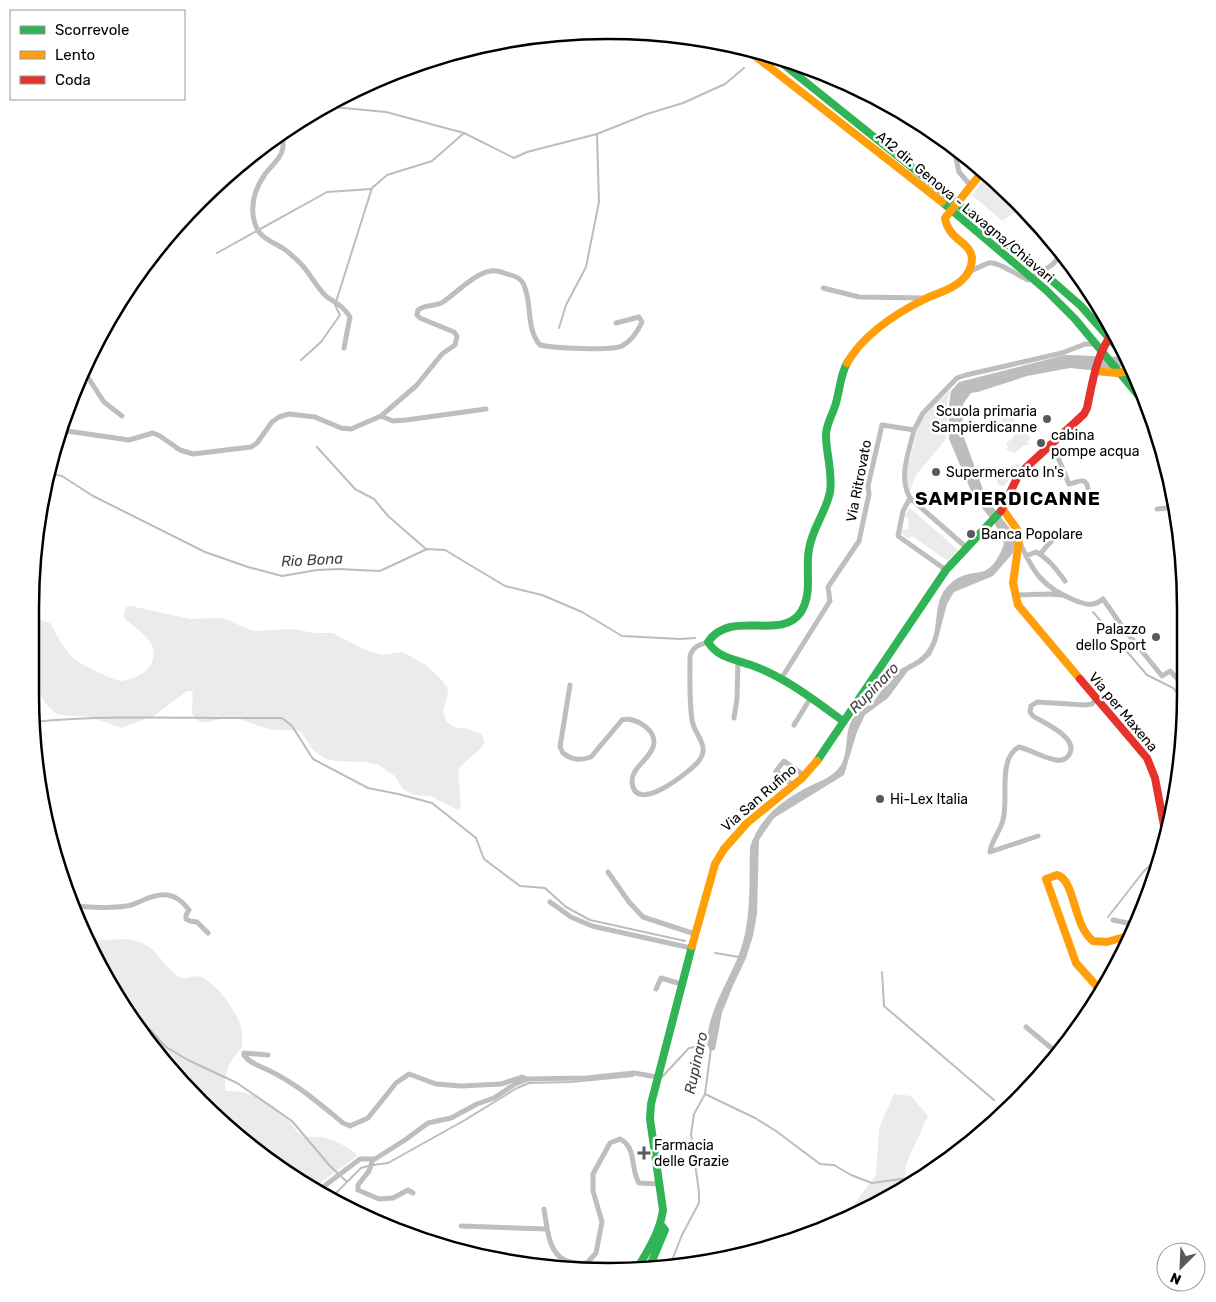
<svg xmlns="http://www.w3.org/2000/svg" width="1216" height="1302" viewBox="0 0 1216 1302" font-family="Rubik,sans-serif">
<rect width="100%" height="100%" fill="#fff"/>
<path fill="#ebebeb" d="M791 62 820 73 819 85Z
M987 175 1023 208 1002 221 972 195Z
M950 390 947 404 946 439 916 475 910 491 906 475 919 424 923 416Z
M1000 404 1031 438 1027 442 1030 445H1024L1015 453 1006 449 1008 447 1006 444 1015 435 995 412 996 411 994 408Z
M1018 463 1021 464 1004 486 998 485 997 481C1001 472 1009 467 1018 463Z
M910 508 958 550 948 561 912 536 909 539 901 533 902 529 908 530 909 519 904 517Z
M131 606 190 619 223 618 252 631 290 629 316 633H333L361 648 382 655 402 652 426 665 440 678 447 687 448 693 443 713 447 722 456 728H466L481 734 484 739V744L481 748 460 767 458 772 461 805 458 810 431 796 413 795 402 788 396 777 379 765 366 762 335 761 324 758 314 751 300 731C289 730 276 731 265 728 254 725 242 718 231 717 221 716 206 727 197 720 187 713 195 700 192 691H187L154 716 121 728 91 717 61 715 55 713 46 704 30 678 31 617 50 623C57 635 63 648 73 658 80 664 114 681 122 681 132 680 147 673 151 664 160 645 144 635 131 624 129 622 126 621 125 618 123 615 125 611 126 607Z
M84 934C89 936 94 939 99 940 112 942 121 936 137 941 158 948 160 962 176 975 184 982 193 974 202 977 217 984 240 1015 242 1031 242 1035 243 1043 242 1047 241 1050 237 1053 235 1056 227 1066 223 1078 226 1091 251 1091 273 1101 290 1121 294 1126 296 1133 302 1135 308 1138 315 1136 322 1137 334 1139 346 1147 356 1153L357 1156C343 1168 328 1176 315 1188L227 1129 149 1046 89 949Z
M894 1094 911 1096 928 1116 906 1164 905 1188 841 1222 876 1175 879 1128Z"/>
<path fill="#bdbdbd" d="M1065 355C1085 355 1105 358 1125 356L1130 366 1089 370 1070 368 1027 376 978 392 971 393 963 404 962 432 985 495 992 506 1016 536 1013 553 993 576 954 592 947 604 937 642 931 655 922 663 908 671 888 698 865 715 857 732 844 775 774 818 759 840 757 914 753 936 746 958 732 988 722 1013 715 1050 710 1051C699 1027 729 980 738 957 752 923 749 884 750 847 760 816 784 799 812 785 821 781 831 777 838 769 851 755 842 730 855 716 860 710 867 707 873 702 881 693 887 679 896 672 906 665 920 661 927 650 942 630 930 601 950 584 974 562 987 588 1004 544L995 524 974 498 949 439V404L951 391 959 382Z"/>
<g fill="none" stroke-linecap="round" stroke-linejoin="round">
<path stroke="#bdbdbd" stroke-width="2" d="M323 106 386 112 464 133
M217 253 327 192 371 189
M559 328 566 305 586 267 599 202 597 135
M301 360 321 342 340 315 335 305 372 188 387 175 432 161 464 133 514 158 527 152 597 134 647 114 683 103 725 84 744 68
M317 447 355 489 374 499 388 516 426 549
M47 473 62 476 93 496 205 552 248 567 282 576 317 570 338 569 380 571 427 549 445 550 505 586 542 595 582 612 622 636 680 639 695 638
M1093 612 1147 675 1173 688 1185 702
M33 722C115 714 199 719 282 718L292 726 313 759 368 788 398 794 432 803 476 838 484 859 520 886 545 888 566 907 590 920 685 941
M1108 917 1144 871 1160 856
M715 953 739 957
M882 972 884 1006 994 1100
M125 1007 130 1008 166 1047 188 1060 237 1083 292 1121 329 1165 346 1181
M662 1077 689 1048 710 1044
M705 1094 755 1118 776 1131 820 1164 834 1165 851 1175 872 1183 901 1179 918 1180
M373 1165 388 1163 465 1120 517 1088 529 1083 571 1082 633 1076
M331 1198 361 1168 368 1166
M669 1268 682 1235 699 1203V1192L691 1134 694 1114 705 1094 711 1048"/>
<path stroke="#bebebe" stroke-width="5" d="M281 134C288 154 276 160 265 174 259 183 253 194 253 206 252 213 254 225 259 232 265 240 275 243 284 249 290 253 296 259 301 264 310 273 318 290 327 297 336 303 344 307 350 317L344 348
M953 145 959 172 971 186
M967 273C974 270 982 265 989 263 997 261 1019 276 1028 280L1052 265 1062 254
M823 288 859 297 924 298
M83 370 104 402 122 416
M381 416 393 421 406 420 486 409
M60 430 129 440 153 433 160 436 180 450 193 454 251 447 257 443 272 422 279 417 289 414 315 417 341 428 351 429 381 416 416 386 442 354 455 345 457 336 454 332 420 318 417 315 418 310C425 304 436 307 443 302 456 293 475 273 491 271 496 270 502 272 507 274 512 275 520 278 523 283 533 302 525 328 540 345 553 348 612 351 622 346 631 341 638 331 642 322L639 317 616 323
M914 430C909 452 898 476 910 498L903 511 898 536 946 570
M1052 443 1069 484C1077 483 1086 475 1088 489
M910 498 967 548
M1157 509 1175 507
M1019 541C1033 572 1042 587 1074 600 1086 605 1093 607 1103 599L1124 629 1162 676 1170 671 1186 688
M1040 554C1052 541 1056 530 1076 535
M1026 556 1036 552C1048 558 1057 570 1065 581
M1015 595 1049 594 1061 595
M781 679 830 601 828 587 859 541 869 494 868 486 882 425 914 430 923 413 957 378 966 375 1062 353 1085 344H1096
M570 685 560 747 563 753C572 760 580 761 591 757L622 720C635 716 659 731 653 747 649 760 631 768 632 782 635 816 689 772 698 762 701 758 704 753 703 748 702 738 693 730 692 720 689 699 690 677 690 656 693 646 699 645 708 642
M734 718 737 699 738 661
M794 725 810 699
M794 786 776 771 784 761 805 776
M1038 836 990 852C991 841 1000 832 1003 820 1009 799 997 759 1019 747 1032 750 1043 758 1056 760 1061 761 1066 759 1069 755 1080 738 1044 723 1033 716L1030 712 1031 706 1037 702 1085 705 1092 704 1096 699
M608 872 629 902 643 917 695 934
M550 902 571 917 592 926 691 948
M75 906C91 907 110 909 126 906 131 906 136 903 141 901 162 892 175 891 189 910L186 915V919L190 921 197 922 208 933
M1113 920 1137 925
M656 989 661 978 681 984
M1082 1023 1089 1010 1092 1009
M1026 1027 1050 1047 1059 1051
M268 1055 244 1053V1055C250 1064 261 1066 270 1071 297 1084 320 1104 343 1123L350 1126 368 1118 396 1083 409 1074 436 1084 461 1086 501 1084 522 1077 527 1079
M373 1159 369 1171 358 1185V1190L379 1199 393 1198 408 1190 413 1193
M319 1190 360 1159H375L405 1140 428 1123 451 1118 477 1104 494 1098 515 1084 528 1079 586 1078 634 1073 657 1077
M544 1209C549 1238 549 1267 587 1263L596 1253 602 1222 593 1191V1174L610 1143 620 1139C637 1147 630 1169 639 1183L659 1184
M461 1226 547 1229"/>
<path stroke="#30b455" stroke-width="8" d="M772 55 1041 271 1081 306 1126 357
M942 202 1046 290 1075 319 1148 407
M72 398 74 395
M843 721C814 700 785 677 751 665 734 659 718 658 708 642 731 608 781 642 801 612 813 592 805 571 809 549 812 529 826 512 830 492 833 473 826 454 826 435 826 424 833 414 836 403 840 389 840 376 847 363
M817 761 946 570 1001 511
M649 1268 665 1230 661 1225
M637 1269C648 1250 660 1232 663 1210L650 1119 651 1104 692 946"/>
<path stroke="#ff9f0a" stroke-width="8" d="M745 48 942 202
M847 363C864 334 896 313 927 298 938 293 951 290 961 281 968 275 972 267 972 258 970 241 949 241 945 218L983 171
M1095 371 1117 373 1132 371
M1002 508 1018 531 1019 541 1013 583 1018 605 1080 679
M692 946 715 864 724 849 747 823 801 779 817 761
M1101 991 1076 963 1046 879 1057 875C1075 879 1073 926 1093 941L1107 942 1131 935"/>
<path stroke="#e5322d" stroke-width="8" d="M1001 511 1019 474 1084 414 1087 408C1093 380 1096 354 1114 331
M1080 679 1147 758 1155 778 1166 836"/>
</g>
<g fill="#595959" stroke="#fff" stroke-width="2">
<circle cx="1047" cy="419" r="5"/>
<circle cx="1041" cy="443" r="5"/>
<circle cx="936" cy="472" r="5"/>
<circle cx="971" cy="534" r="5"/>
<circle cx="1156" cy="637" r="5"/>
<circle cx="880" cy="799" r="5"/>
<path d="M641.5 1145.5h5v5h5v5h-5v5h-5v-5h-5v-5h5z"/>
</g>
<g text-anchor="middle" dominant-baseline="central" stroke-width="5" stroke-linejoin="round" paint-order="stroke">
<g font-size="14" fill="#000" stroke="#fff">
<text transform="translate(965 207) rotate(40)">A12 dir. Genova - Lavagna/Chiavari</text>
<text transform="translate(859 481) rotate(-79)">Via Ritrovato</text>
<text transform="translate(1123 712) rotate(50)">Via per Maxena</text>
<text transform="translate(759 798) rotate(-41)">Via San Rufino</text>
</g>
<g font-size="14" fill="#000" stroke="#fff" text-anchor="start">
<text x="1037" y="411" text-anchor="end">Scuola primaria<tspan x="1037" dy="16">Sampierdicanne</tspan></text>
<text x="1051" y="435">cabina<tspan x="1051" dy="16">pompe acqua</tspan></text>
<text x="946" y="472">Supermercato In's</text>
<text x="981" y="534">Banca Popolare</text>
<text x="1146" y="629" text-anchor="end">Palazzo<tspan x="1146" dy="16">dello Sport</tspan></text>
<text x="890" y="799">Hi-Lex Italia</text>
<text x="654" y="1145">Farmacia<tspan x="654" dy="16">delle Grazie</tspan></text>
</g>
<g font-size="15" font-style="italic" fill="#424242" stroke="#fff">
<text transform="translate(312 560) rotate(-3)">Rio Bona</text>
<text transform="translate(874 688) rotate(-46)">Rupinaro</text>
<text transform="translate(696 1063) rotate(-78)">Rupinaro</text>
</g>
<g font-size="19" font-weight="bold" letter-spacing="1" fill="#000" stroke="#fff">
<text x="1008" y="498">SAMPIERDICANNE</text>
</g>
</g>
<path d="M0 0H1216V1302H0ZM608 39H608A569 569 0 0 1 1177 608V694A569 569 0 0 1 608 1263H608A569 569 0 0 1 39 694V608A569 569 0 0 1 608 39Z" fill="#fff" fill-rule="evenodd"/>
<path fill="none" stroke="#000" stroke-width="2.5" d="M608 39H608A569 569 0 0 1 1177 608V694A569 569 0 0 1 608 1263H608A569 569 0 0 1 39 694V608A569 569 0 0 1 608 39Z"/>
<rect x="10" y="10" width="175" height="90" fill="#ffffff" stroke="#999999"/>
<rect x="20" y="26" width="25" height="8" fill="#30b455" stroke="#999999"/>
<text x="55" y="35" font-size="15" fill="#000000">Scorrevole</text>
<rect x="20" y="51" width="25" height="8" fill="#ff9f0a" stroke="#999999"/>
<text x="55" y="60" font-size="15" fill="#000000">Lento</text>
<rect x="20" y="76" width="25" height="8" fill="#e5322d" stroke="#999999"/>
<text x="55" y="85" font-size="15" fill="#000000">Coda</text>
<g transform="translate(1181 1267) rotate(204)"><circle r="24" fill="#ffffff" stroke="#999999"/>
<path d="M0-4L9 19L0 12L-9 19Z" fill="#595959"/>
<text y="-8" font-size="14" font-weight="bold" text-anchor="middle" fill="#000000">N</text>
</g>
</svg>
